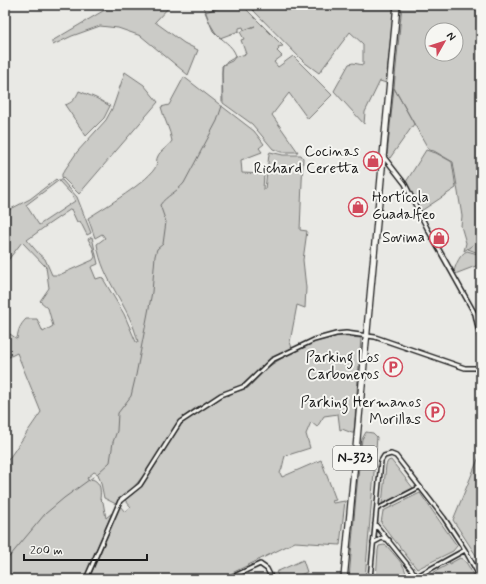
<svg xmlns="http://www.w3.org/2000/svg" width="486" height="584" viewBox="0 0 486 584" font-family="Mynerve,sans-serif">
<rect width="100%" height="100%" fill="#e9e9e5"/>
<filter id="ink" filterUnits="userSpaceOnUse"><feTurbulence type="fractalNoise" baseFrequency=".025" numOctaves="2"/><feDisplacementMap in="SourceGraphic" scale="8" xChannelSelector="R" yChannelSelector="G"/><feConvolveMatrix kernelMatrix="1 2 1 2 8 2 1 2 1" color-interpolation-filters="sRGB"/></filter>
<g filter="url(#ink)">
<path fill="#cbcbc7" stroke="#747472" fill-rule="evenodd" d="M113 5H171L155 22 184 43 198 50 188 75 141 36 118 28 100 26 72 36 55 44 53 45 52 43V41Z
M228 5H242L283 46 278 47 279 49 277 51 282 56 274 62 278 67 293 56 332 95 308 119 289 93 272 115 298 152H281L273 149 252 124 223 103 222 73 223 65 232 61 235 57 246 54 241 40 244 39 240 32 255 26 244 30 243 27 239 28V31L220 38 213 31 205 12Z
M255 5H394L386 83 380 81 365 112 364 124 334 91 349 64 353 63 363 65V44L350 32 319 73 304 62 251 8Z
M402 5H481V254L468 249 473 245 464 251 466 243 461 226 462 216 453 162 434 151 429 150 394 88ZM432 30H456V54H432Z
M125 72 144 85 158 102 79 194 62 177V174L77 152 106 120 113 107Z
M184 77 254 131 264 144 259 148 262 152 241 160 242 173 264 174 263 189H265L269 154 270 152 283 155H301L303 158 300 230 307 231 303 260 306 288 305 308 297 305 290 342 292 348 269 360 247 383 220 394 194 409 178 421 147 471 134 487 116 504 104 498 101 483 98 474 94 472 87 478 88 480 90 481 92 479C101 482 101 491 100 499L103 502 106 518 112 513 84 579H5V457L8 460 41 412 17 353 5 359V339L10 334 17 339C18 330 20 325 26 319H37L43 332 53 326 48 308 40 301 49 288 46 267 22 242 5 264V221L8 219 5 212 30 199 56 179 58 181 26 205 39 225 75 201 72 195 58 180H62L77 197 91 233 87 235 80 221 77 222 71 209 46 226 27 240 39 254 45 259 52 275H59L93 260 95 257 93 248 88 239 92 237 98 264 91 267 96 279 102 277 124 314 136 342H138C130 306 102 281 97 244L105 238 102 234 95 238 88 218C102 209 151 180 156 166 157 163 156 159 158 156 160 151 168 147 172 141 170 129 164 119 161 107L169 105Z
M394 88 414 124 390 158 387 155Z
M79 91 96 98 110 106 104 118 86 136 65 105C72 103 76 98 79 91Z
M426 150 436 153 452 162 456 188 421 211 406 182Z
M467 251 481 255V264L455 274 454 271C456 264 460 254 467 251Z
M338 336 361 338 354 433H352L342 429 340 430 338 414 324 416 317 427 311 422 306 434 310 448 285 456C283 462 283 467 280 473L282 477 321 460 336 500 332 501 333 503 345 501 340 545 295 542 220 579H89L120 506 125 512 131 507 125 500 142 486 182 423 222 397 248 388 268 367 293 351 310 343Z
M366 432 373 433 377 437 365 579H349L356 496 362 439Z
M481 452V563L453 520Z
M391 460 413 488 382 504 386 465 388 461Z
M420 493 457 546 453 551 417 569 381 523 383 511Z
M384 545 387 546C393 554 406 565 406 575 398 582 386 579 376 579L378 550 379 546Z
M460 558C468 561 471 572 475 579H427L429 575Z
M303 560 307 572 291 579H280L276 572Z"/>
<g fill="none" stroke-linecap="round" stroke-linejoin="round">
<path stroke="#6d6d6c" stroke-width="1" d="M203 5C207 14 209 24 215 32 221 40 233 45 236 56 232 60 225 62 222 66V101
M98 473 110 462 113 442 117 431 118 413 131 396 136 375 152 292 155 256 157 249 163 244 166 222 160 205C166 196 177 192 184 183L217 121 222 106
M5 562 45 514 64 498 93 477"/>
<defs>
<path id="pedestrian" d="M377 509 420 487"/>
<path id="minor" d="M384 157 405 184 427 228 475 314 481 343
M375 524 419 579
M373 543 382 538 389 540
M86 579 120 501 140 485 180 422 221 395 245 386 272 360 314 340 336 334 346 333 375 337 465 368H481
M228 579 260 564 267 569 272 579
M370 579 381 461 384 456 391 454 396 456 444 518 465 550 481 579
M412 579 465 550"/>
<path id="trunk" d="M344 579 397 5"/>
</defs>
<use href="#pedestrian" stroke="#1c1c1c" stroke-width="5.5"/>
<use href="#minor" stroke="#1c1c1c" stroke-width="6"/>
<use href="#trunk" stroke="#1c1c1c" stroke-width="8"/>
<use href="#pedestrian" stroke="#f6f6f2" stroke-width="2.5"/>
<use href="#minor" stroke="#f6f6f2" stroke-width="3"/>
<use href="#trunk" stroke="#f6f6f2" stroke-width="5.5"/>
</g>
</g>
<defs>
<symbol id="shop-ring" viewBox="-11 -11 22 22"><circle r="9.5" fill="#f6f6f2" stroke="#d1495b" stroke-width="1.5"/><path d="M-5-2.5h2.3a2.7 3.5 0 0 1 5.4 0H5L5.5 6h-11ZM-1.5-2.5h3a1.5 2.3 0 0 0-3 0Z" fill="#d1495b"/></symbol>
<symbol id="parking-ring" viewBox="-11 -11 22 22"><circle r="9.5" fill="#f6f6f2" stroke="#d1495b" stroke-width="1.5"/><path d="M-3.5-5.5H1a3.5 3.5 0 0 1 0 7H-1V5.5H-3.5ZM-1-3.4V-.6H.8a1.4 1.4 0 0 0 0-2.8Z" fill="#d1495b"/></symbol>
</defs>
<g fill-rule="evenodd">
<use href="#shop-ring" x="362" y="150" width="22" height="22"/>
<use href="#shop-ring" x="347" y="196" width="22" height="22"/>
<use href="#shop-ring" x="428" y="227" width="22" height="22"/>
<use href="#parking-ring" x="382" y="356" width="22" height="22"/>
<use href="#parking-ring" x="424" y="401" width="22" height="22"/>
</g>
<g text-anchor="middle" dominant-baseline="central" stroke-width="4" stroke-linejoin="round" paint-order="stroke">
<rect fill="#f6f6f2" stroke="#5d5d5c" stroke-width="1" x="333" y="446" width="44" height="24" rx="3"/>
<g font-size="14" font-weight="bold" fill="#1c1c1c">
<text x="355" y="458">N-323</text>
</g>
<g font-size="15" fill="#1c1c1c" stroke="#f6f6f2" text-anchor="end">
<text x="359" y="152">Cocinas<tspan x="359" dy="17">Richard Ceretta</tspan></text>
<text x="372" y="198" text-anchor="start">Hortícola<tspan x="372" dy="17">Guadalfeo</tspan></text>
<text x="425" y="238">Sovima</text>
<text x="379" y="358">Parking Los<tspan x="379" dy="17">Carboneros</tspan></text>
<text x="421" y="403">Parking Hermanos<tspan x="421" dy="17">Morillas</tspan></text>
</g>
</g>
<rect width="486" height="584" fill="none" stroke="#f6f6f2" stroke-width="20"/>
<rect x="10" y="10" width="466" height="564" fill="none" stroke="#1c1c1c" stroke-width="1.5" filter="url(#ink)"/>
<g transform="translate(444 42) rotate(51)"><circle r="19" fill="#f6f6f2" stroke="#9f9f9c"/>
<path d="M0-3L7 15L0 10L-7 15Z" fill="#d1495b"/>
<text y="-6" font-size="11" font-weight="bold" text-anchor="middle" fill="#1c1c1c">N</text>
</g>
<path d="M24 554v6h123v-6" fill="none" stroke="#1c1c1c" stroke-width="2"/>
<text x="30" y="554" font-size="12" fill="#1c1c1c" stroke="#f6f6f2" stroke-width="3" paint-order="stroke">200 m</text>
</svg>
